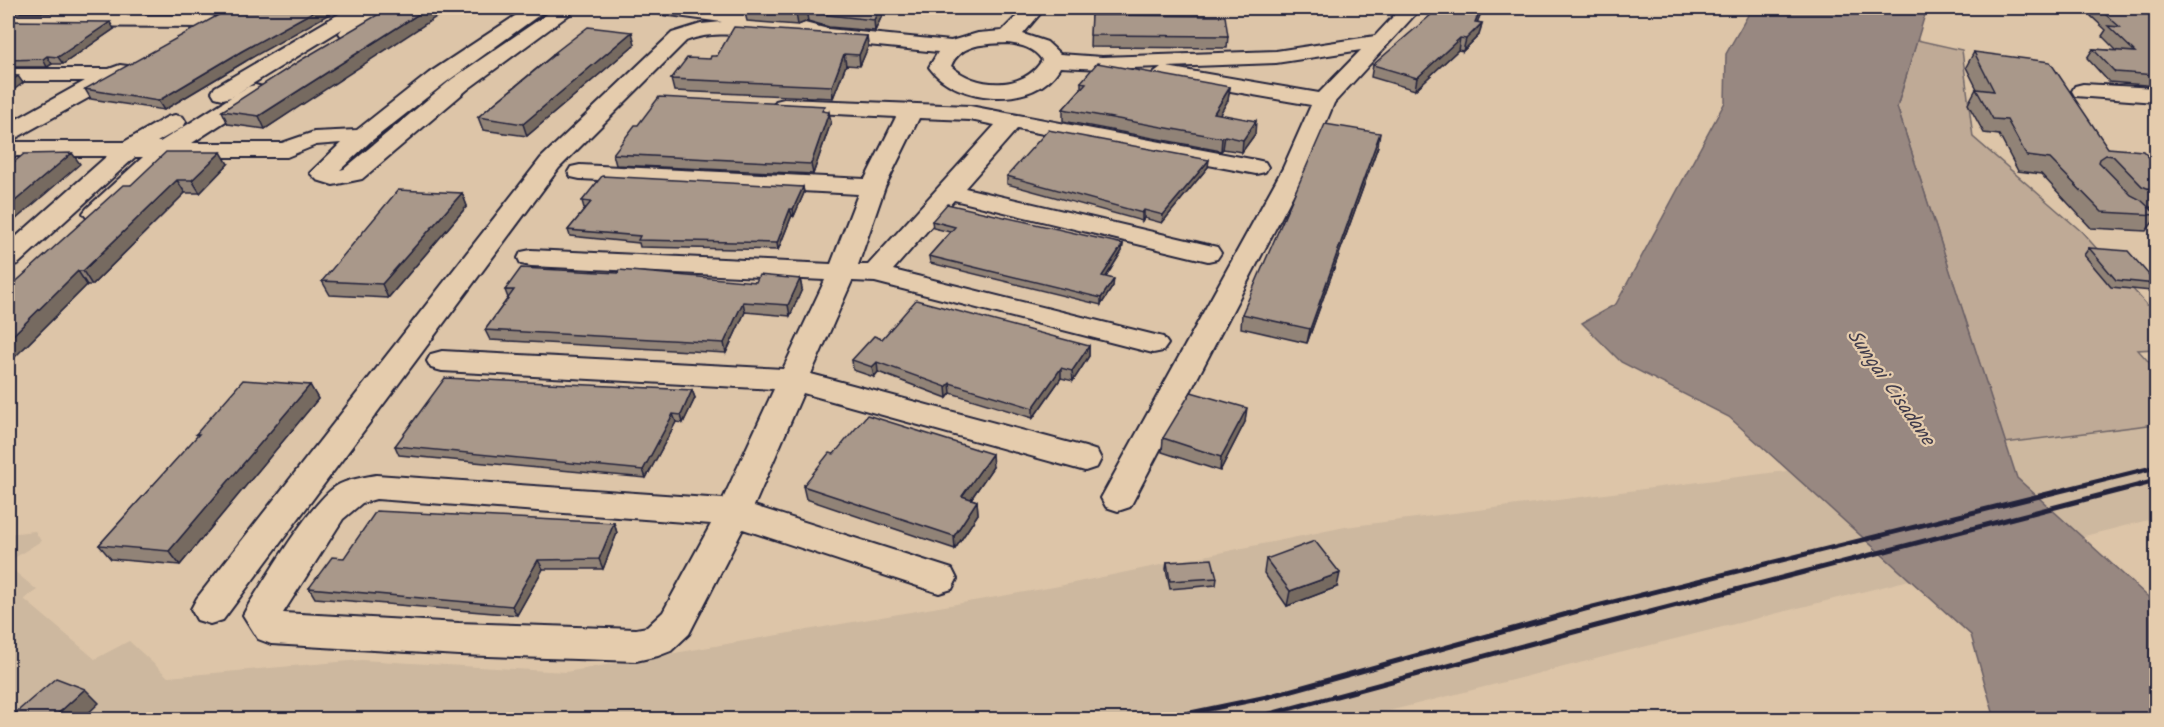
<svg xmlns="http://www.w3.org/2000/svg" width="2164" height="727" viewBox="0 0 2164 727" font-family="Kalam,sans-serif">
<rect width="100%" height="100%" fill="#ddc5a8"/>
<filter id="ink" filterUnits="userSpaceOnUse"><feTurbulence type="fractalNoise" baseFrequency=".0167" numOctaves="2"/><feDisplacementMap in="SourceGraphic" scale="12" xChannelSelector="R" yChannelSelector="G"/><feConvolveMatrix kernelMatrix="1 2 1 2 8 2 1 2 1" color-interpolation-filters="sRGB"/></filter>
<g filter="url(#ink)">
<path fill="#cdb89f" d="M2156 424V518L1357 719H8V566L37 590 24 599 95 659 129 641 168 677 361 660 566 672 1054 587 1345 527Z
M35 531 41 541 8 562V534Z"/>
<path fill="#bfaa96" stroke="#706668" stroke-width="1.5" d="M1917 40 1962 50 1973 137 2082 232 2147 305H2156V349L2138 350 2156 370V424L2005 443 1897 107Z"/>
<path fill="#988881" stroke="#695f65" stroke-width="1.5" d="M1752 8H1927L1897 107 2017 478 2156 604V719H1995L1971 635 1729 417 1621 362 1582 323 1616 304 1725 102 1726 54Z"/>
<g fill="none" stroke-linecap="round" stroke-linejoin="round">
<defs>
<path id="minor" d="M349 8H371L369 12 376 8H399L396 12 356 37H342L339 33 342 29 231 97 223 99 215 97 212 92 215 87Z
M527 8H549L445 83 370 142 340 170 344 169 452 79 556 8H578L468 89 362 179 333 185 317 180 310 173 341 143 316 145 287 157H171L105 218 96 221 87 218 83 213 87 208 143 157H135L18 264 8 266V244L107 156H8V142H124L167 117 175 115 183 117 186 122 183 127 157 142H160L247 87 255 85 263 87 266 92 263 97 192 143H282L314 132 357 130 429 73Z
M653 8H701L797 21 828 29 951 41 978 33 1002 31 1025 8H1045L1023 34 1047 42 1060 54 1102 57 1276 51 1375 36 1401 8H1421L1334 103 1307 168 1130 507 1118 511 1106 507 1101 498 1283 168 1311 105 1156 78 1153 73 1161 67 1102 69 1060 67C1037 110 955 104 929 67L938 52 827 41 782 31 780 36 773 38C744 36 714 30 686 41L559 168 223 620 210 624 197 620 191 609 197 598 541 158 672 33 701 24 722 22 662 14 655 12ZM1008 43C1022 45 1034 48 1042 60 1025 91 975 89 951 66 960 43 987 44 1008 43ZM1361 50 1319 93 1167 67 1276 63Z
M8 14 209 15 216 17 219 21 216 25 209 27 8 26Z
M120 65 128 66 131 71 128 76 16 138 8 140V124L85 81H8V69H109Z
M2083 84 2156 88V102L2075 96 2072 91 2075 86Z
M784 99 970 106 1256 160 1265 162 1268 167 1265 172 1256 174 1017 129 965 188 1217 247 1221 253 1217 259 1208 261 954 200 893 270 1163 337 1168 344 1163 351 1153 353 875 282 852 281 811 374 1085 447 1097 451 1101 459 1097 467 1085 471 803 393 754 506 952 569 957 579 952 589 939 593 743 529 689 634 671 651 658 656 636 661 459 655 271 644 258 639 243 615 249 604C267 577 314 496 340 484 351 479 365 477 376 475L723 499 774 389 442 371 431 368 427 361 431 354 442 351 783 369 825 280 531 266 521 264 518 258 521 252 531 250 831 264 858 194 580 179 571 177 568 172 571 167 580 165 865 179 896 117 776 111 773 106 776 101ZM919 118 970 120 995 125 868 265H858L885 187ZM376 499 711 524 663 612 647 627 636 629 459 623 283 613 343 519 362 503Z"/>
</defs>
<use href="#minor" stroke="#22223b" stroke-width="4"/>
<use href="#minor" fill="#e5ccad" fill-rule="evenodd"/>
<path stroke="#22223b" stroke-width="5" d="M1157 720 1267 697 1585 609 2156 467
M1248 720 1596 626 2156 481"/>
</g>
<path fill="#918377" stroke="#22223b" stroke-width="1.5" d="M19 8H163L160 9H142L137 12H21Z
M706 8H883L884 11 875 31 829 27 808 21 798 25 747 21 745 13Z
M1483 8 1477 22 1482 23 1479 35 1463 51 1458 50 1415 90 1371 77 1373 65Z
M2096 8H2105L2157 16V86L2109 82 2087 58 2093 49 2117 51 2102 36 2106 30 2091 16Z
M1091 15 1228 36 1227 48 1090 47Z
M8 21 114 29 63 64H52L47 67H8Z
M867 36 868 47 860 66 846 65 833 98 674 91 671 79 710 59 717 56Z
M635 44 527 136 483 130 478 117 553 55V54Z
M1974 52 2108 148 2157 166V208L2149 207 2157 214V217L2146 231 2091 228 2041 174 2018 171 1999 135 1984 133 1968 104 1976 89H1977L1966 67Z
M246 61 164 110 91 99 85 89Z
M362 64 265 129 228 124 222 111Z
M1081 82 1230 87 1228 100 1220 114 1255 134 1242 152 1223 149 1221 151 1063 121V109L1081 89Z
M825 112 831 122 813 174 616 165 613 154Z
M1378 146 1307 343 1241 328 1242 314Z
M228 164 200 193H185L92 285H87L24 348 9 288 131 185Z
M1208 167 1162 223 1144 218 1142 221 1007 184V176Z
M803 187 804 193 794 216 792 215 778 250 640 247 639 243 570 236 568 230 586 208H584L582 201Z
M462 193 467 206 388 298 330 295 322 281Z
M932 221 1123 244 1122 251 1106 277 1113 286 1101 305 930 263 929 256 950 232 933 228Z
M2089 248 2157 284 2151 291 2111 287 2084 255Z
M800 279 802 289 790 316 745 312 726 353 490 340 485 330 508 298 505 290 756 282Z
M882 339 1089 346V356L1073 381 1061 378 1033 418 951 393 947 398 878 372 874 377 853 370 852 360Z
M310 385 318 399 180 565 111 559 99 545 198 436 196 434Z
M692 390 695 398 683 423 676 422 646 478 399 455 395 446Z
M1245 422 1220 471 1162 452 1163 438Z
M834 454 993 467 971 499 977 501 978 514 955 549 806 499 803 486Z
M614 523 617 533 603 569H543L517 615 315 598 309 588 344 558Z
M1266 559 1337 587 1287 606 1264 573Z
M1167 562 1217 578 1216 585 1170 589 1166 569Z"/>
<path fill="#766a61" stroke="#22223b" stroke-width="1.5" d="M135 8H141L142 9 137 12Z
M320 8H340L246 61 164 110 158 101 242 51Z
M428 8H450L265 129 259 116Z
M879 8H883L884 11 875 31 874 20Z
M1481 8H1483L1473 33 1482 23 1479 35 1463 51 1466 39 1475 22Z
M806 9 808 21 798 25 796 13Z
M110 22 114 29 63 64 58 57Z
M632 32 635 44 527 136 523 124Z
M867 36 868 47 860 66 859 55Z
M1460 38 1458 50 1415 90 1417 78Z
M844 54 846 65 833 98 832 86Z
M47 56 52 64 47 67 43 59Z
M18 76 23 83 8 94V83Z
M1230 87 1228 100 1213 126 1214 113Z
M10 98 15 105 8 110V99Z
M829 112 831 122 813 174 811 164Z
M1256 121 1255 134 1242 152 1243 140Z
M1380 133 1378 146 1307 343 1310 329Z
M1225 136 1223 149 1221 151 1222 138Z
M221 152 228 164 200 193 192 180Z
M72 153 80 164 8 226V207Z
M1209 160 1208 167 1162 223 1163 215Z
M177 180 185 193 92 285 83 271Z
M803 187 804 193 794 216 793 209Z
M462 193 467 206 388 298 382 284Z
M790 209 792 215 778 250 777 243Z
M1144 210V218L1142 221V213Z
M1123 244 1122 251 1102 283V276Z
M78 271 87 285 8 364V340Z
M800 279 802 289 790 316 788 305Z
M1114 279 1113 286 1101 305V298Z
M743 302 745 312 726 353 724 343Z
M1089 346V356L1073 381 1072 371Z
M877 362 878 372 874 377 872 367Z
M1061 368V378L1033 418V408Z
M950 383 951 393 947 398 946 387Z
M310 385 318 399 180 565 169 551Z
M692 390 695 398 683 423 681 415Z
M1247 408 1245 422 1220 471 1221 457Z
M673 414 676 422 646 478 643 470Z
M992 454 993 467 964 509 962 496Z
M977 501 978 514 955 549 954 536Z
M614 523 617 533 603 569 599 559Z
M538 560 543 569 517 615 512 606Z
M1340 573 1337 587 1287 606 1290 591Z
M85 689 99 703 81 720H51Z"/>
<path fill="#a9988a" stroke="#22223b" stroke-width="1.5" d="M231 8H320L242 51 158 101 85 89Z
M389 8H428L259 116 222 111 301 60Z
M746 8H879L874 20 828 15 806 9 796 13 745 9Z
M1439 8H1481L1475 22 1482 23 1466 39 1460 38 1417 78 1373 65Z
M2098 8 2152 13 2157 16V75L2115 72 2093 49 2135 52 2108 26 2120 27Z
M1091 15 1225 16 1228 36 1090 35Z
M8 21 110 22 58 57 47 56 43 59 8 60Z
M588 27 632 32 523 124 478 117 555 54H553Z
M734 27 867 36 859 55 844 54 832 86 671 79 687 58 710 59 711 56H717Z
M1974 52 2050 62 2108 148 2143 151 2157 166V192L2142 186 2113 156 2106 155 2100 159 2099 162 2131 195 2141 200 2157 215 2102 212 2050 159 2027 156 2007 120 1993 119 1976 89 1994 91Z
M1097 63 1230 87 1214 113 1256 121 1243 140 1225 136 1222 138 1063 109 1086 83 1081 82Z
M8 75 18 76 8 83Z
M659 97 825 106 822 111 829 112 811 164 613 154 635 125H638Z
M1325 124 1380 133 1310 329 1242 314Z
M1048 130 1209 160 1163 215 1144 210 1142 213 1007 176Z
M166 152H221L192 180H177L83 271H78L8 340V288H9L123 185H131Z
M72 153 8 207V167L24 154Z
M602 176 803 187 793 209H790L777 243 638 240 640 236 568 230 591 202 582 201Z
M398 190 462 193 382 284 322 281Z
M947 204 1123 244 1102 276 1114 279 1101 298 929 256 955 227 932 221Z
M2089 248 2128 251 2157 284 2116 280Z
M521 268 618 273 619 270 756 282 759 275 800 279 788 305 743 302 724 343 485 330 514 290H505Z
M916 300 1089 346 1072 371 1061 368 1033 408 950 383 946 387 877 362 872 367 852 360 874 336 882 339Z
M445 378 692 390 681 415 673 414 643 470 395 446Z
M243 380 310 385 169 551 99 545 199 434H196Z
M1191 392 1247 408 1221 457 1163 438Z
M867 415 992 454 962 496 977 501 954 536 803 486 829 453 834 454Z
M376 511 614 523 599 559 538 560 512 606 309 588 332 557 344 558Z
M1315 541 1340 573 1290 591 1266 559Z
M1212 559 1217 578 1170 581 1167 562Z
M56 678 85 689 51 720H24L13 715Z
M1323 716 1337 720H1323Z"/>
</g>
<g text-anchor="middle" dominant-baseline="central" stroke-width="4.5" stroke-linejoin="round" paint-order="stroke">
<g font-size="20" font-style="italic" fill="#403c4c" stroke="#e5ccad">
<text transform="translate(1890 388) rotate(55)">Sungai Cisadane</text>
</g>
</g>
<rect width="2164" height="727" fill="none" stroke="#e5ccad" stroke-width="30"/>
<rect x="15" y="15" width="2134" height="697" fill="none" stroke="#22223b" stroke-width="2" filter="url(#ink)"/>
</svg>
